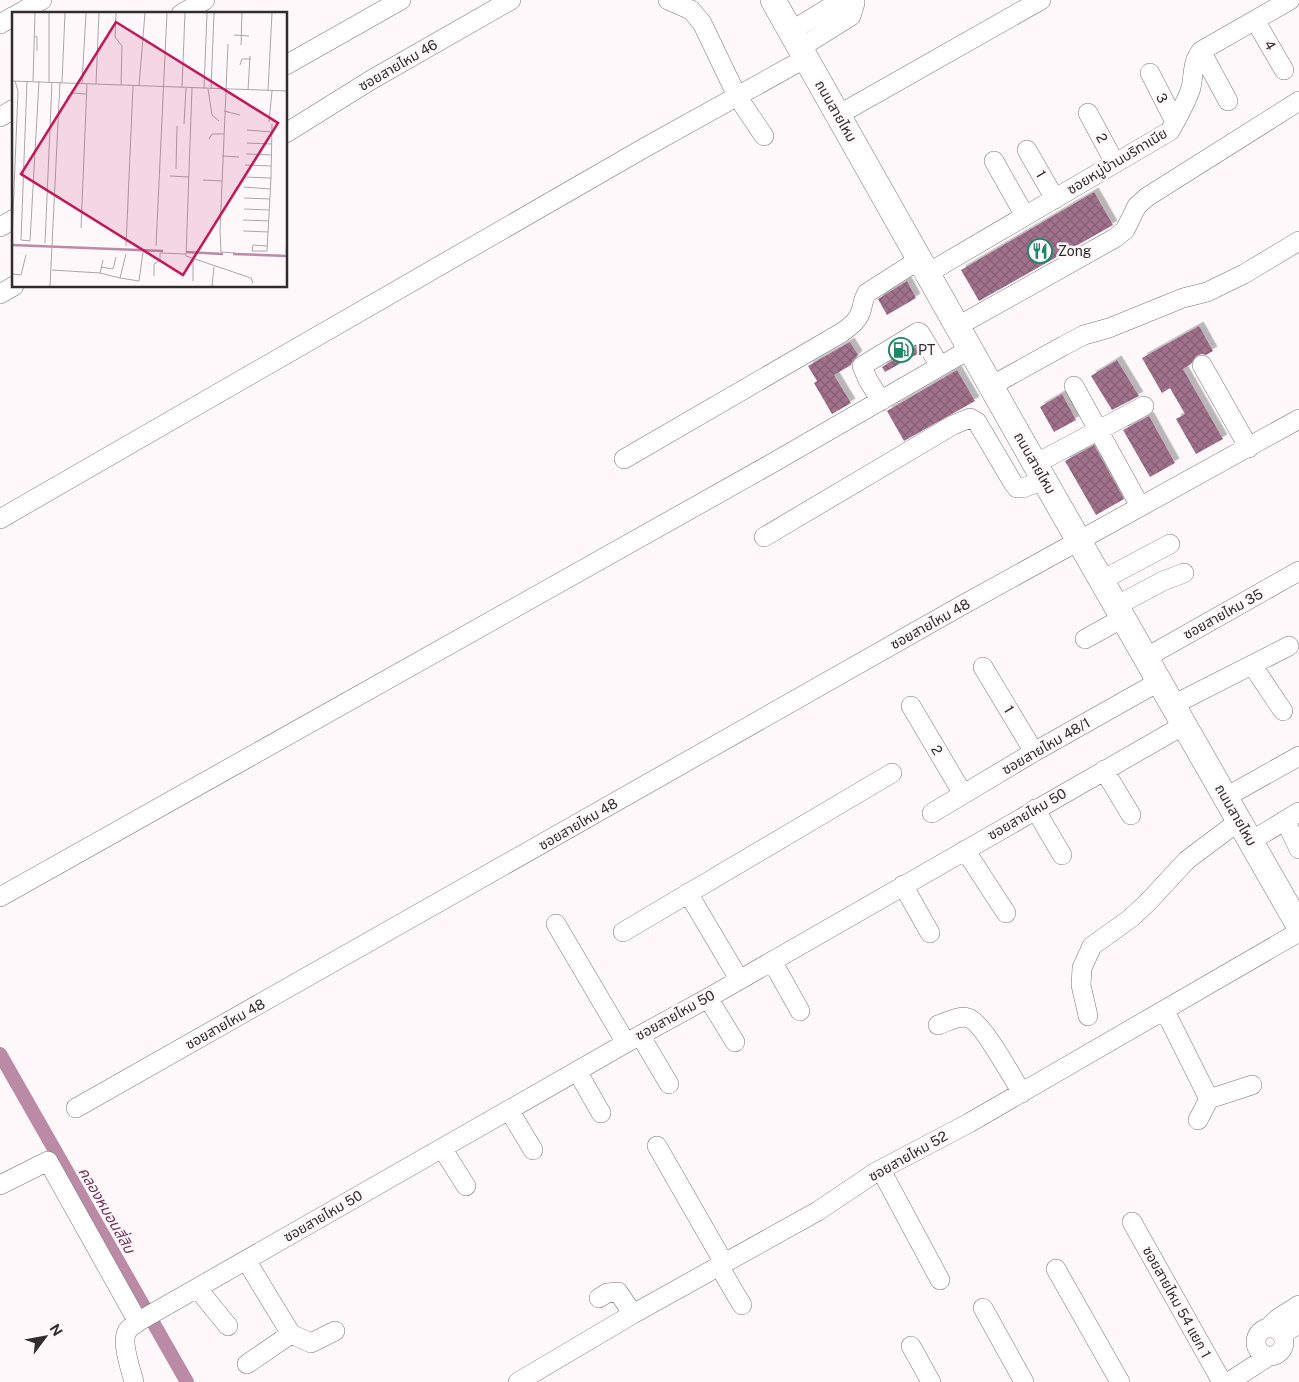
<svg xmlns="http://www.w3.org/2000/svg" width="1299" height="1382" viewBox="0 0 1299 1382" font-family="'Public Sans','Noto Sans Thai',sans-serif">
<defs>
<pattern id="building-cross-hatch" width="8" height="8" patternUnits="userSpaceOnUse" patternTransform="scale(1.25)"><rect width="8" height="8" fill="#a2728c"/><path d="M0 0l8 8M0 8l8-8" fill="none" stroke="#845e73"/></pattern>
<filter id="shadow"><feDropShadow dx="4.5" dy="-4.5" stdDeviation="0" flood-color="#0004"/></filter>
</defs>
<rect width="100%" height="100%" fill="#fef8fb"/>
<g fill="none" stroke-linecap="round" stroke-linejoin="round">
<path stroke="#bb8aa4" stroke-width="14" d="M0 1054 187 1382"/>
</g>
<path fill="url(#building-cross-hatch)" filter="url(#shadow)" d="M1094 192 1113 225 979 301 961 270Z
M907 281 916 298 887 315 878 299Z
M1199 326 1213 351 1206 355 1202 354 1196 356 1191 364 1183 369 1223 439 1196 454 1176 419 1185 414 1181 407 1170 388 1162 393 1142 358Z
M850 342 858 355 853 360 851 365 834 375 851 403 832 414 814 383 817 381 808 366Z
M915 347 919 353 885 372 882 367Z
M1117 360 1139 396 1112 410 1091 376Z
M957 370 975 401 904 441 887 411Z
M1062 394 1076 420 1054 432 1040 407Z
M1149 416 1175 463 1150 477 1123 430Z
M1094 445 1124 499 1096 515 1065 461Z"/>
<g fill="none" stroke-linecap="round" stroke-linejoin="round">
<defs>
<path id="minor" d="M668 0 691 10 702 23 737 96 764 136
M18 14 42 0
M181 14 205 0
M1255 20 1284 70
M0 24 14 16
M791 31 840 1 855 3
M800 48 851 16 855 3
M1201 51 1228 101
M286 65 401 0
M1150 73 1175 122
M1088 113 1115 163
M838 115 1041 0
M0 117 14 109
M286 133 371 80 511 0
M1027 150 1055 199
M994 161 1025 216
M0 227 14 219
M928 273 1170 131C1178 117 1186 103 1191 88 1194 74 1192 62 1201 51L1290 0
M0 294 14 286
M958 326 1115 238 1125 230 1137 206 1147 197 1299 101
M1202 365 1249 448
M991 386 1063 346 1084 335 1109 328 1183 298 1207 292 1244 274 1299 241
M1074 386 1140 506
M881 401 868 380 862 366 918 332 920 333 940 366
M624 459 841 333C851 326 859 320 862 308 863 302 863 299 867 293L920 259
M1035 464 1144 406
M0 519 644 148 806 58
M764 537 953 425 970 418 977 422 1013 483 1017 488H1023L1044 480
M1102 580 1170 544
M1116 606 1163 581 1184 573
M1085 639 1123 618
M1147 657 1299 571
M1252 665 1283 711
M983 667 1034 752
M1173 705 1289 646
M911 706 963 794
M1104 770 1131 815
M1226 797 1299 756
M1035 809 1062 855
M932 813 1034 752 1160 681
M1285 820 1299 849
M1251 841 1299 812
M965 850 1006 913
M903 885 930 933
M688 893 739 979
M0 897 769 465 970 349
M556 924 626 1043
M623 932 892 773
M772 961 800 1011
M708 998 735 1042
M1165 1011 1209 1099 1198 1120
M1088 1016 1081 985 1082 968 1092 946 1131 918 1149 901 1187 860 1239 821
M938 1025C947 1022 959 1015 968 1018 982 1021 1013 1079 1022 1093
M640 1035 669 1084
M577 1071 601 1113
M1209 1099 1252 1085
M76 1108 959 607 1299 419
M509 1110 533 1150
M657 1146 724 1263
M442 1148 466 1186
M881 1170 940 1280
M0 1185 48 1161 138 1322
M1132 1222 1222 1382
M246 1260 291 1334 247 1364
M719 1266 742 1305
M1056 1269 1120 1382
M197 1288 228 1326
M599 1298 607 1293 618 1292 633 1314
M983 1308 1024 1382
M1256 1342a14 14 0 1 1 28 0a14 14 0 1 1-28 0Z
M1268 1328 1277 1319 1299 1305
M291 1334 311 1343 335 1331
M1282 1334 1299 1324
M911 1346 931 1382
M134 1382C131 1370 120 1340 128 1330 131 1326 137 1323 141 1320L626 1043 708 998 1184 725
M518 1382 633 1314 818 1211 876 1172 969 1123 1299 932
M1229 1382 1269 1356"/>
<path id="major" d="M773 0 1035 464 1299 926"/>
</defs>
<use href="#minor" stroke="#797577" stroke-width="20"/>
<use href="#major" stroke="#797577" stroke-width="26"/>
<use href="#minor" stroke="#fff" stroke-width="19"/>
<use href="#major" stroke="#fff" stroke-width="25"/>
</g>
<defs>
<symbol id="restaurant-ring" viewBox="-11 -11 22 22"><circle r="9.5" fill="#fef8fb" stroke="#1b8764" stroke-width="1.5"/><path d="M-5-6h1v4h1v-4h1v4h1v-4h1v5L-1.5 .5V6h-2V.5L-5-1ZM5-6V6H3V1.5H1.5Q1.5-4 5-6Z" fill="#1b8764"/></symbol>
<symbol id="fuel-ring" viewBox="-11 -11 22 22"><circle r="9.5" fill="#fef8fb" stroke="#1b8764" stroke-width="1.5"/><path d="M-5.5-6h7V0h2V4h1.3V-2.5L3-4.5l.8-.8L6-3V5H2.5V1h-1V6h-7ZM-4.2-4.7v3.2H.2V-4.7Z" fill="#1b8764"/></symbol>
</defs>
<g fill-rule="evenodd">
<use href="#restaurant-ring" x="1026" y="237" width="28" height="28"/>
<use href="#fuel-ring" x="887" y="336" width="28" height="28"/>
</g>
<g text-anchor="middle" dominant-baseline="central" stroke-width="5" stroke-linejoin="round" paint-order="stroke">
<g font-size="14" fill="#2f2d2e" stroke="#fef8fb">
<text transform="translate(1270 45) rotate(60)">4</text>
<text transform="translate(398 65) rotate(-30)">ซอยสายไหม 46</text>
<text transform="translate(1162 98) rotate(62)">3</text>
<text transform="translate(836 111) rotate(60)">ถนนสายไหม</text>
<text transform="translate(1102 138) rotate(61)">2</text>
<text transform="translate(1117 161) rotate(-31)">ซอยหมู่บ้านบริทาเนีย</text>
<text transform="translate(1041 174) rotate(60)">1</text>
<text transform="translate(1035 463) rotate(60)">ถนนสายไหม</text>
<text transform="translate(1223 614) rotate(-29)">ซอยสายไหม 35</text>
<text transform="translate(930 624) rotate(-29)">ซอยสายไหม 48</text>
<text transform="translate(1009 709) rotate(59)">1</text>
<text transform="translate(1046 746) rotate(-30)">ซอยสายไหม 48/1</text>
<text transform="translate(937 750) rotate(59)">2</text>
<text transform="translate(1027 814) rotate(-30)">ซอยสายไหม 50</text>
<text transform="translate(1236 815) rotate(60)">ถนนสายไหม</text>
<text transform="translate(578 824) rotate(-30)">ซอยสายไหม 48</text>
<text transform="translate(675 1015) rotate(-29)">ซอยสายไหม 50</text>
<text transform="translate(225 1024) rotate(-29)">ซอยสายไหม 48</text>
<text transform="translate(908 1156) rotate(-29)">ซอยสายไหม 52</text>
<text transform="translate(323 1216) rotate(-30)">ซอยสายไหม 50</text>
<text transform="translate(1177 1302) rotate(61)">ซอยสายไหม 54 แยก 1</text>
</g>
<g font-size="14" fill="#2f2d2e" stroke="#fef8fb" text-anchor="start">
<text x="1058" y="251">Zong</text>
<text x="918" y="350">PT</text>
</g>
<g font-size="15" font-style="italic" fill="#723459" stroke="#fef8fb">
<text transform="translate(107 1210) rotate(60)">คลองหมอนสี่สิบ</text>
</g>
</g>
<g transform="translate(12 12)">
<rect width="275" height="275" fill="#fef8fb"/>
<path fill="none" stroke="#bb8aa4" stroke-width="2.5" d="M0 233 151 239M174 240 211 242M221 242 275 244"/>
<path fill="none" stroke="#aba7a9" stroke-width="1" d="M104 1 103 25 110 34 109 73M222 23 237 24M22 24 25 25V39M216 32 208 219 209 240 223 241M229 33 230 1M228 53 230 47H239M0 69 275 79M15 69 9 228 18 229 27 69M21 69 23 1M37 70V1M50 70 53 1M70 71 74 1M84 72 87 1M127 74 133 1M170 75 173 1M180 76 174 244 239 266 241 271M192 76 195 1M196 77 200 103 207 109M199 77 202 1M236 78 238 44M256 79 260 1M55 85 61 81 74 82M212 99 228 103M257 110 260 79M172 112 174 76M235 118 260 120M197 127 200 122H212M235 131 260 132M234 142 260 143M210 144 227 145M233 153 259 154M164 157 165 114M158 164 177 165M233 165 259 166M191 168 210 169M232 175 258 177M232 186 258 187M232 197 257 198M231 208 257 209M69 216 75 72M231 219 256 220M0 227 6 79 3 69M33 231 40 70M114 234 121 74M144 234 155 1M255 234 241 233 240 239H255L259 166 260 112M274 241 275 224M89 255 101 257 104 245M40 258 88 261 91 248M88 261 108 266 114 242M0 262 9 263 14 243M142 264V252L148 248V241L174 242M108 266 127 269 131 240M181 269V247M38 274 48 70M200 274 202 255"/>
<path fill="#c2185b" fill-opacity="0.15" stroke="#c2185b" stroke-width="2.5" d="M104 10 266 111 171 263 9 162Z"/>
<rect width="275" height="275" fill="none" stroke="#2f2d2e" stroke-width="2.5"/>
</g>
<g transform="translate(45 1337) rotate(58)" stroke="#fef8fb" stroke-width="4" paint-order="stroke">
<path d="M0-4L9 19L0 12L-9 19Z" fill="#2f2d2e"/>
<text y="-8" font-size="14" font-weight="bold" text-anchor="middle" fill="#2f2d2e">N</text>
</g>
</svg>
